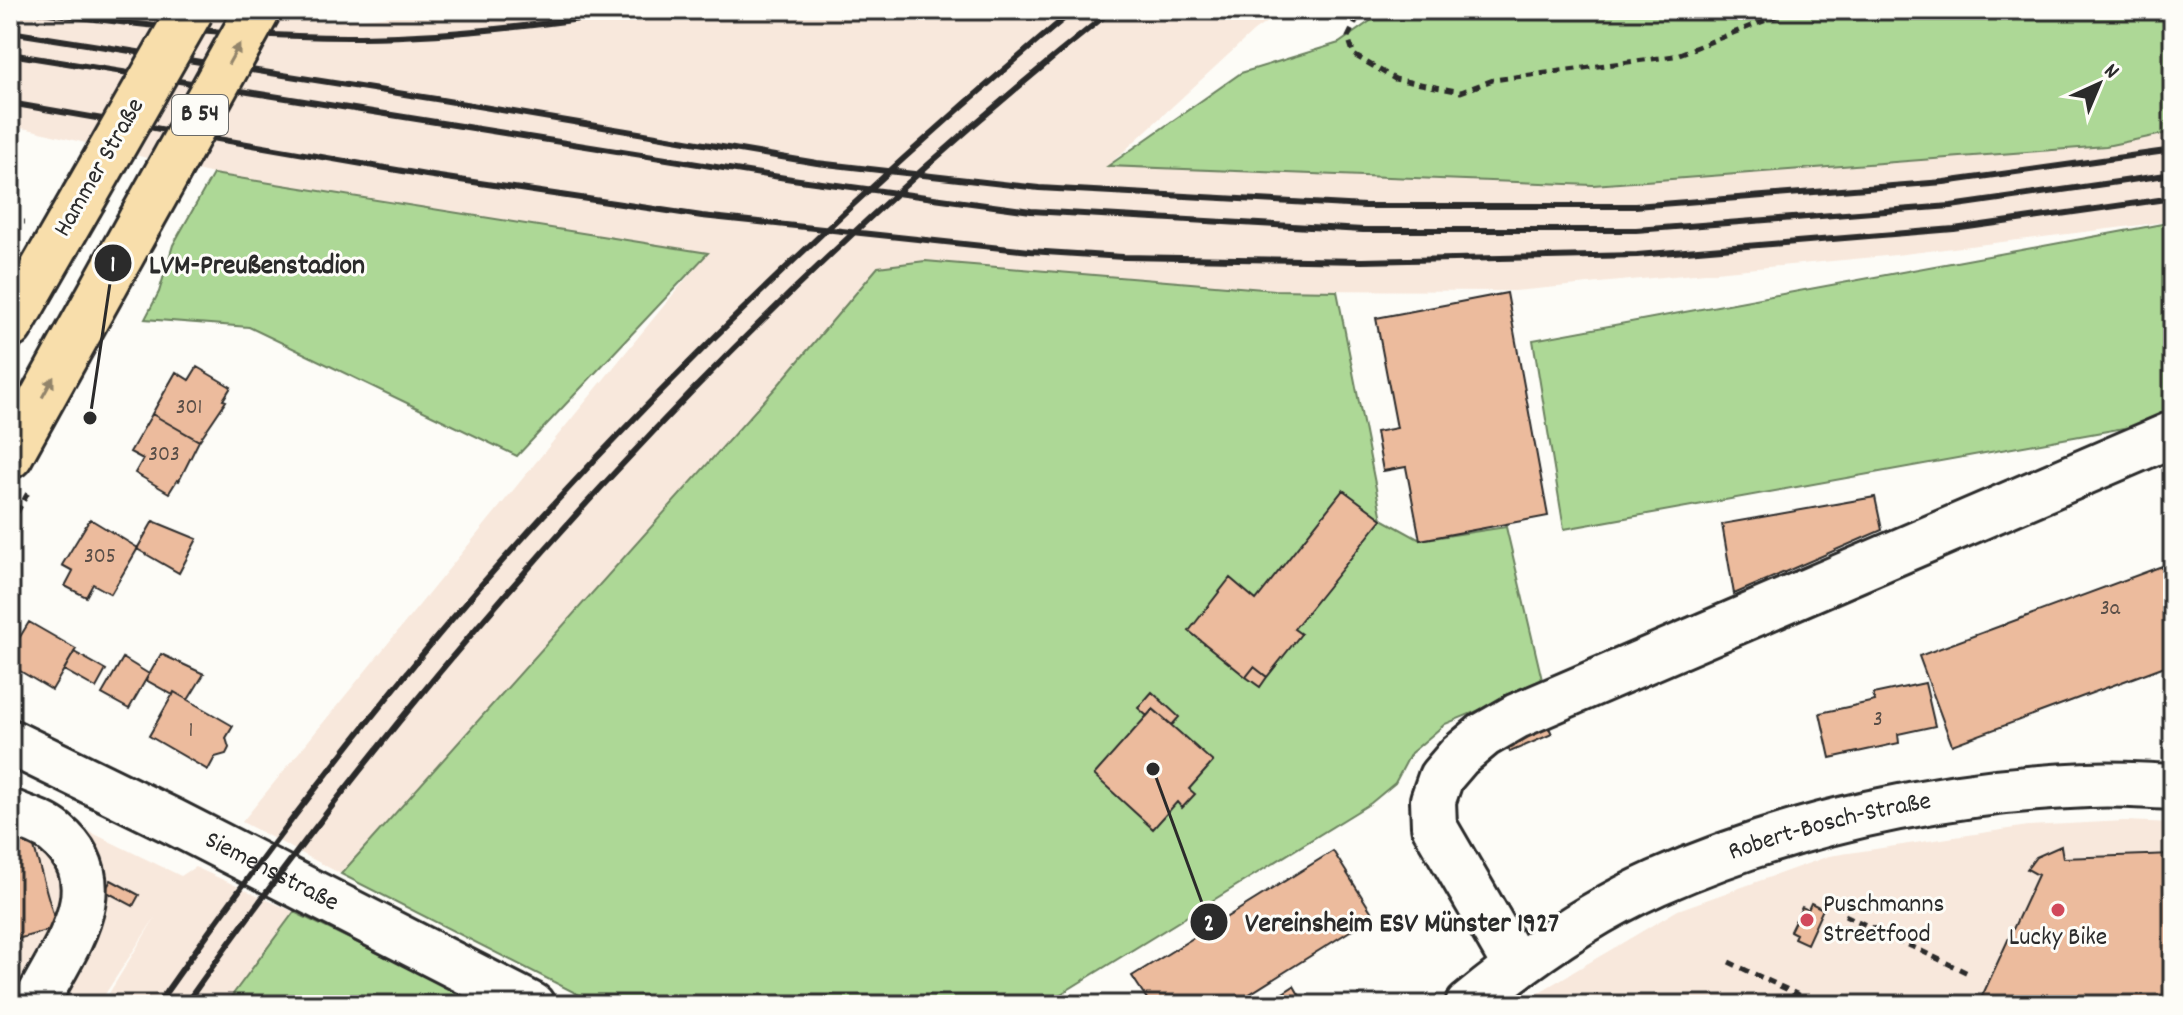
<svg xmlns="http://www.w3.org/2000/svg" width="2183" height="1015" viewBox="0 0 2183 1015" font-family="Dekko,sans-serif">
<rect width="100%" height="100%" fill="#fdfcf7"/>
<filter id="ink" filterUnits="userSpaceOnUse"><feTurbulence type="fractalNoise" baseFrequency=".0125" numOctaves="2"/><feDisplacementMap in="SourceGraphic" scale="16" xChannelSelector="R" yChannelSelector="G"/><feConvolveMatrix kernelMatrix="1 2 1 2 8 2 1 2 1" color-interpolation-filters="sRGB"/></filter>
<g filter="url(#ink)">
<path fill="#f8e8dc" d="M10 10H163L333 22 447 10H1284L1254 31 1109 165 1594 185 2106 146 2173 132V221L1896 255 1515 291 1275 290 878 267 779 384 341 874 242 822 707 253 213 174 28 129 10 127Z
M10 793 181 876 195 867 294 912 225 1005H102L156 916 98 1005H10Z
M2125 821 2173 823V1005H1522L1536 994 1678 910 1829 856 2028 826Z"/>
<path fill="#add896" stroke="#6c8260" stroke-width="2" d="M1386 10H2173V132L2106 146 1593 185 1108 166 1241 73 1339 43Z
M213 174 708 253 517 456 249 327 145 319 159 292 173 245Z
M2173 222V413L2146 424 1564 529 1533 340Z
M925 261 1275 290 1337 291 1382 519 1420 540 1506 527 1543 684 1445 724 1411 753 1395 783 1371 803 1043 1005H599L341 874 779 384 878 267Z
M294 912 486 1005H225Z"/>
<path fill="#ecbb9d" stroke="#2b2b2b" stroke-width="2" d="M1507 293 1548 516 1420 540 1406 467 1383 471 1376 432 1397 428 1376 318Z
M197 367 231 387 223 400 226 401 199 441 152 414 176 372 189 380Z
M152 414 199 441 179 481 177 480 169 493 135 473 143 459 130 452Z
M1343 490 1382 519 1294 629 1301 634 1267 677 1254 667 1246 677 1189 631 1230 578 1256 600Z
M1875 497 1882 530 1734 594 1722 524Z
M90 519 138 548 111 594 93 584 86 597 65 586 73 571 62 565Z
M153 521 197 539 179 573 137 549Z
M2173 562V663L1952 745 1919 656Z
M29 622 76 649 52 690 10 665V653Z
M74 652 106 670 96 688 64 670Z
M161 654 204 674 188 700 174 692 173 695 146 680Z
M123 658 149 674 129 709 102 694Z
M1254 667 1267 677 1260 687 1246 677Z
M1925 683 1935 726 1898 734 1899 743 1830 758 1820 713 1875 701 1873 694Z
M174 692 233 726 226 738 229 748 226 754 215 757 208 770 149 736Z
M1152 692 1179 717 1172 725 1153 709 1147 716 1138 708Z
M1153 709 1213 762 1189 789 1195 794 1182 808 1177 802 1153 829 1094 775Z
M1545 719 1552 734 1510 752 1504 738Z
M31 837 57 928 10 941V843Z
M2061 846 2063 858 2173 854V1005H1978L2038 875 2027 869 2036 857Z
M1333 851 1374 916 1232 1005H1151L1132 976Z
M111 880 139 895 133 906 105 891Z
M1811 903 1823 909 1807 944 1794 938 1796 934 1790 931 1802 907 1808 910Z
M1294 986 1305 1005H1264Z"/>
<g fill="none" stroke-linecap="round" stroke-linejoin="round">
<defs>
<g id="minor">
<path id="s1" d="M10 742 172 821 532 1005"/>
<path d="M10 812C24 818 43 823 55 833 116 883 65 947 38 999"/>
<path d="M1516 967 1434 826 1433 800 1441 777 1459 756 1484 735 1517 716 2173 434"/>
<path id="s2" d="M1468 1005C1525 958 1589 913 1656 883 1792 823 1940 791 2088 785 2116 783 2145 786 2173 787"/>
</g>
<path id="major" d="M10 326 83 199
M10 456 141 220"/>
</defs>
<use href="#minor" stroke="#2b2b2b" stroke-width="50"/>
<use href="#major" stroke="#2b2b2b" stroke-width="50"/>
<path stroke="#2b2b2b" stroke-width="5" stroke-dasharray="8 6" stroke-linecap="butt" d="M1370 10 1357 19 1348 37 1354 55 1395 79 1461 92 1493 80 1674 56 1792 10
M10 222H25
M10 525 29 491
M1845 915 1970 974
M1729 962 1820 1005
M1421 1005 1431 996"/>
<use href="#minor" stroke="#fdfcf7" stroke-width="44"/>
<use href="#major" stroke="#f8deab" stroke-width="44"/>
<path stroke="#2b2b2b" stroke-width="6" d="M26 10C136 25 248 38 360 37 454 36 547 25 639 10
M10 32 436 99 817 163 1039 188 1365 206H1635L1944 182 2173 150
M10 54 792 179 1031 211 1363 230H1636L1951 206 2173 174
M10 103 426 175 702 216 1030 251 1123 257 1362 261 1637 255 1954 229 2173 198
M157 1005C265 851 379 700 504 559 680 361 872 180 1074 10
M185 1005C446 634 756 293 1112 10"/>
<defs>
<path id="major-bridge" d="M83 199 191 10
M141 220 258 10"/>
</defs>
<use href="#major-bridge" stroke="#2b2b2b" stroke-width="50" stroke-linecap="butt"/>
<use href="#major-bridge" stroke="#f8deab" stroke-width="44"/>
</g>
<defs><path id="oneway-solid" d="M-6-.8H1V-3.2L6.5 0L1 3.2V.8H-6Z" transform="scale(2)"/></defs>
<g fill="#92846b">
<use href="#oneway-solid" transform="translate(234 54) rotate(-61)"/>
<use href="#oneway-solid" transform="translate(48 387) rotate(-61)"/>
</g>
</g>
<g fill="#d1495b" stroke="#fdfcf7" stroke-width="3">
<circle cx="2058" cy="910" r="8"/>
<circle cx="1807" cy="920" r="8"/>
</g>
<g text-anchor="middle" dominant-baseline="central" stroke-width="6" stroke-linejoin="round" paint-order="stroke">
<g font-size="22" fill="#5b4f48">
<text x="189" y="408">301</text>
<text x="164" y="455">303</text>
<text x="100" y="557">305</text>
<text x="2110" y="609">3a</text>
<text x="1878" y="720">3</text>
<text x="191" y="731">1</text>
</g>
<rect fill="#fdfcf7" stroke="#6a6a68" stroke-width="2" x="172" y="95" width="56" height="40" rx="6"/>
<g font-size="24" font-weight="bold" fill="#2b2b2b">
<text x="200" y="115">B 54</text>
</g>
<g font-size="26" fill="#2b2b2b" stroke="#fdfcf7">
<text transform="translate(100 168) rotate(-60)">Hammer Straße</text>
<text stroke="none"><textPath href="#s2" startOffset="408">Robert-Bosch-Straße</textPath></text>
<text stroke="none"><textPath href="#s1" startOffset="292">Siemensstraße</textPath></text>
</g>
<g font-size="26" fill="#2b2b2b" stroke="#fdfcf7" text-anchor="start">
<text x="1823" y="905">Puschmanns<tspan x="1823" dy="30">Streetfood</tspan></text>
<text x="2058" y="938" text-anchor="middle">Lucky Bike</text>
</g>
</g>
<path fill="none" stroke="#2b2b2b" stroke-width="3" d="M90 418L113 263M1153 769L1209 922"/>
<g fill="#2b2b2b" stroke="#fdfcf7" stroke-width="3">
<circle cx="90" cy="418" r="8"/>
<circle cx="1153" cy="769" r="8"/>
<circle cx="113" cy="263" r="20"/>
<circle cx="1209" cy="922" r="20"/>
</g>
<g font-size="24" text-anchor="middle" font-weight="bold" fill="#fff">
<text x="113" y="271">1</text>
<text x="1209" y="930">2</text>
</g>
<g font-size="28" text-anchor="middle" font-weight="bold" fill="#2b2b2b" stroke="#fdfcf7" stroke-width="6" stroke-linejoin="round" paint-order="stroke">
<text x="257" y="273">LVM-Preußenstadion</text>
<text x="1402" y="931">Vereinsheim ESV Münster 1927</text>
</g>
<rect width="2183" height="1015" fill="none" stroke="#fdfcf7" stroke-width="40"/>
<rect x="20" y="20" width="2143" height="975" fill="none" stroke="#2b2b2b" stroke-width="3" filter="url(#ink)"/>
<g transform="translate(2099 84) rotate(44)" stroke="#fdfcf7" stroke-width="6" paint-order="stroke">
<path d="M0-6L14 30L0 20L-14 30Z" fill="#2b2b2b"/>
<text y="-12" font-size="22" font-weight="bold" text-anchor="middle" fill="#2b2b2b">N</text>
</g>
</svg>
